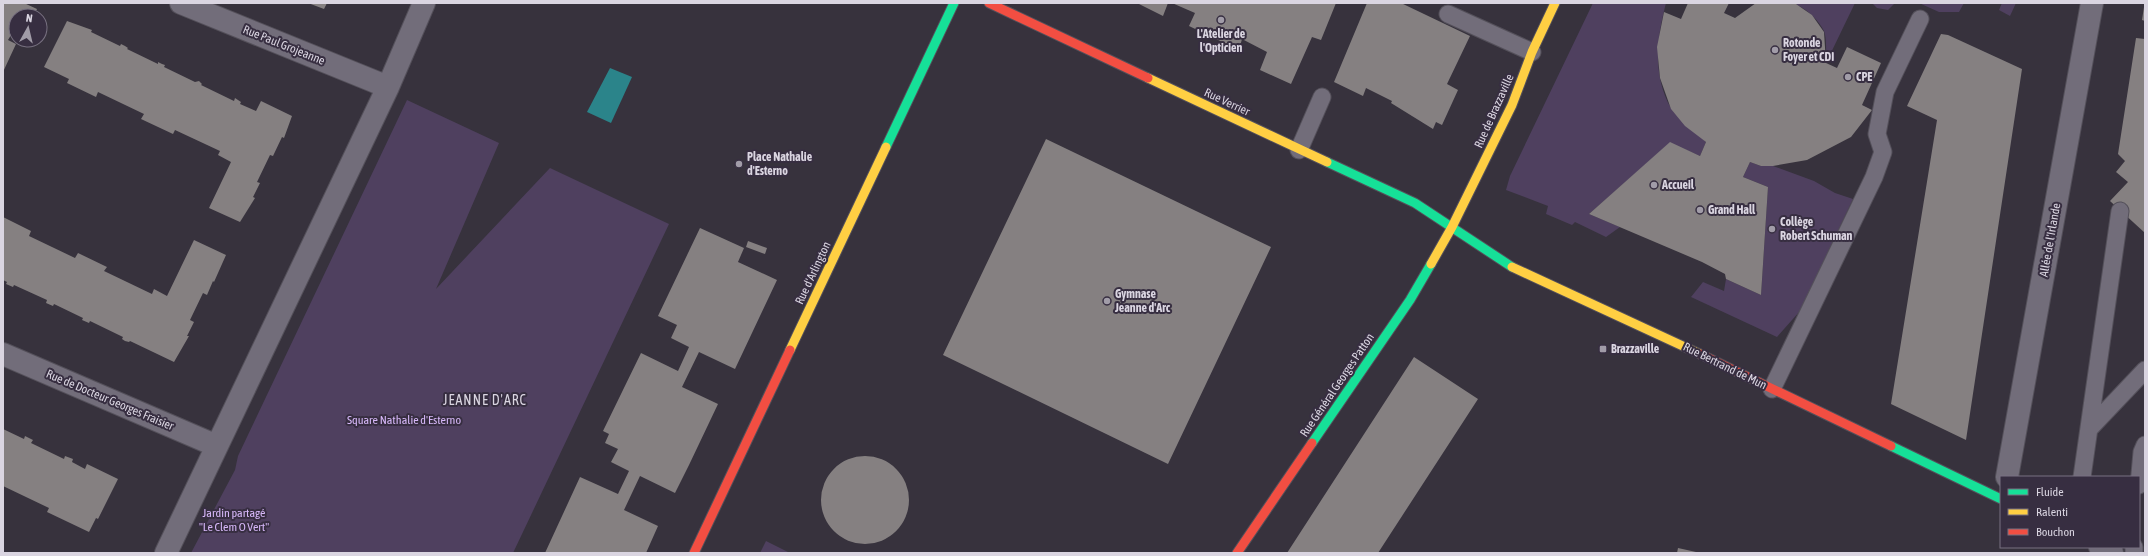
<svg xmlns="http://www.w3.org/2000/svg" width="2148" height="556" viewBox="0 0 2148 556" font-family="'Asap Condensed',sans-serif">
<rect width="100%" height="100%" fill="#37323d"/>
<path fill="#4f405f" d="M1593 3H1666C1657 37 1652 75 1671 108 1677 118 1697 133 1706 142L1700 156 1670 143 1589 214 1620 227 1606 237 1575 222 1572 225 1546 214 1548 206 1506 190 1510 176Z
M1791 3H1855L1826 63C1826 54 1827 39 1824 31 1818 19 1804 6 1791 3Z
M1872 3H1895L1888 10 1877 8Z
M1919 3H1964L1959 12H1939Z
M2002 3H2016L2010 16 1999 10Z
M407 100 499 143 436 289 550 168 669 224 513 553H191L235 470 238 456Z
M1750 162 1761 166H1773L1814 181 1835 193 1853 199 1800 311 1777 337 1691 297 1703 282 1724 291 1726 279 1761 295 1768 187 1743 177Z
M766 541 790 553H760Z"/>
<path fill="#2b848a" d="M610 68 632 77 611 123 587 112Z"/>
<path fill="#858081" d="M3 3H24L37 9 34 16H16V38L11 35 8 40 16 44 3 72Z
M308 3H327L324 9Z
M1137 3H1168L1163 16Z
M1172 3H1336L1321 40 1312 37 1291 84 1260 70 1267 52 1242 39 1239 50 1189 26 1195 13Z
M1367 3H1401L1470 36 1447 84 1458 90 1442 125 1436 122 1433 129 1391 103 1392 101 1366 88 1363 96 1334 82Z
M1688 3H1729L1724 13 1735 18 1756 3 1796 4 1812 15 1824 32 1826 63 1837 68 1847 47 1881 63 1862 105 1872 110 1851 137 1807 160 1773 166H1761L1750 162 1743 177 1768 187 1761 295 1726 279 1725 274 1702 262 1589 214 1670 142 1700 156 1706 142 1685 126 1671 109 1660 78 1657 47 1664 12 1681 19Z
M2144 7H2145V21L2142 20Z
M67 21 92 30 91 32 120 46 121 44 125 46 128 48 127 49 158 64V62L162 64 165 65 164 67 195 82 199 81 202 84 201 85 234 101 235 98 241 102 240 104 256 111 261 101 292 116 284 138 282 137 273 156 270 155 257 182 260 183 253 197 255 198 240 222 209 208 231 162 218 155 220 151 175 130 173 134 141 119 144 114 98 92 96 97 67 83 69 79 44 67Z
M1941 34 1948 35 2022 69 1966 440 1891 404 1937 120 1907 106Z
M2136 38 2145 39V233L2110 201 2128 182 2116 172 2125 161 2118 154Z
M1046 139 1271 247 1168 464 943 355Z
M3 217 31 231 29 236 75 258 78 253 107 267 104 271 152 294 154 289 167 296 194 240 226 255 214 282 213 281 207 295 203 293 190 320 194 322 187 336H189L174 362 130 341 129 342 125 341 122 339 123 337 90 321 89 323 82 320 83 318 54 304 53 306 46 303 47 300 14 285 13 287 6 284 7 282 3 280Z
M700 228 744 248 738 262 777 280 735 369 699 352 682 387 718 404 689 465 675 493 640 476 624 510 658 526 646 553H545L580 477 618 494 629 471 611 462 618 449 605 443 609 434 603 431 641 353 678 371 689 347 671 338 677 325 658 316Z
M748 241 767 248 765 254 746 247Z
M1414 357 1478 399 1378 553H1287Z
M3 429 24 439 25 436 33 440 31 443 64 459 65 456 73 459 72 462 85 469 87 464 118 479 98 519 96 518 89 532 47 512 49 508 3 486Z
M821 500a44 44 0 1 1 88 0a44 44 0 1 1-88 0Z
M1678 548 1696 552 1695 553H1677Z"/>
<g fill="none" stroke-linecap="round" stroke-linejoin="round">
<defs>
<path id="lane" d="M1448 14 1532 52
M1299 150 1322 97
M1772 389 1874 177 1883 152 1877 134 1885 92 1920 19
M2091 427 2145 370
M2082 477 2120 211
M2139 485 2142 452 2145 445
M2134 553V547"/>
<path id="street" d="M181 3 388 87
M3 354 217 446
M2007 477 2092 3
M2100 547 2112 553
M166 553 388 87 424 3"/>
<path id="fast" d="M886 147 954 3
M1327 162 1415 203 1512 267
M1312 443 1410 300 1431 264
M1891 446 2001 499"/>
<path id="slow" d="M1148 78 1327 162
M1431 264 1452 227 1512 105 1532 52 1555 3
M1512 267 1700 354
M790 350 886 147"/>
<path id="jam" d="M989 3 1148 78
M1700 354 1891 446
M694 553 790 350
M1237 553 1312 443"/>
</defs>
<use href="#lane" stroke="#54505a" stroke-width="19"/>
<use href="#street" stroke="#54505a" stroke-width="24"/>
<use href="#fast" stroke="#54505a" stroke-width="11"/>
<use href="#slow" stroke="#54505a" stroke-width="11"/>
<use href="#jam" stroke="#54505a" stroke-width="11"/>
<use href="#lane" stroke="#726d7a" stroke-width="17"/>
<use href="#street" stroke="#726d7a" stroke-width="22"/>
<use href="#fast" stroke="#16e098" stroke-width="9"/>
<use href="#slow" stroke="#ffcf43" stroke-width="9"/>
<use href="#jam" stroke="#f24e42" stroke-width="9"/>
</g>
<g fill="#a19ca8" stroke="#372e41" stroke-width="1.5">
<circle cx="1221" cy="20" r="4"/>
<circle cx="1775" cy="50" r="4"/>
<circle cx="1848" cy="77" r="4"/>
<circle cx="739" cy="164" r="4"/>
<circle cx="1654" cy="185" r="4"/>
<circle cx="1700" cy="210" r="4"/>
<circle cx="1772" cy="229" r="4"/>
<circle cx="1107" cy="301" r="4"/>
<rect x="1599" y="345" width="8" height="8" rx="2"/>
</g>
<g text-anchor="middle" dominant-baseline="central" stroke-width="4" stroke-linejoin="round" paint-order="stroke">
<g font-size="12" font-weight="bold" fill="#dad5e1" stroke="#372e41" text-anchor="start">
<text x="1221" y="34" text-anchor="middle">L'Atelier de<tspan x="1221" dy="14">l'Opticien</tspan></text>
<text x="1783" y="43">Rotonde<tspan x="1783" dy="14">Foyer et CDI</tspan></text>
<text x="1856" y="77">CPE</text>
<text x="747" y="157">Place Nathalie<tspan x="747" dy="14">d'Esterno</tspan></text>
<text x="1662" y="185">Accueil</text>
<text x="1708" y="210">Grand Hall</text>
<text x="1780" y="222">Collège<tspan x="1780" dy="14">Robert Schuman</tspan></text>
<text x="1115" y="294">Gymnase<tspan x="1115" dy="14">Jeanne d'Arc</tspan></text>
<text x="1611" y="349">Brazzaville</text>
</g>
<g font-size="12" fill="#dad5e1" stroke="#372e41">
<text transform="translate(284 45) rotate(22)">Rue Paul Grojeanne</text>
<text transform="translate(1227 102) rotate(25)">Rue Verrier</text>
<text transform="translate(1494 111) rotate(-66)">Rue de Brazzaville</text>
<text transform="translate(2050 240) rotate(-80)">Allée de l'Irlande</text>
<text transform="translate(813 273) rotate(-65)">Rue d'Arlington</text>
<text transform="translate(1725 366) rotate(26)">Rue Bertrand de Mun</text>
<text transform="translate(1337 385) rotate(-56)">Rue Général Georges Patton</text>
<text transform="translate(110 400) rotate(23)">Rue de Docteur Georges Fraisier</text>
</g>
<g font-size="12" fill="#d7b8f9" stroke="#372e41">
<text x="404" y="420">Square Nathalie d'Esterno</text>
<text x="234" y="513">Jardin partagé<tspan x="234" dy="14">"Le Clem O Vert"</tspan></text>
</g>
<g font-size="14" letter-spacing="1" fill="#dad5e1" stroke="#372e41">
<text x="485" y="400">JEANNE D'ARC</text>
</g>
</g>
<rect width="2148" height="556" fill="none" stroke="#dad5e1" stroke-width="8"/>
<rect x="2000" y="476" width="140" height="72" fill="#372e41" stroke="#787181"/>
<rect x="2008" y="489" width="20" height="6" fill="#16e098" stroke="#787181"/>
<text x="2036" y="496" font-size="12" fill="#dad5e1">Fluide</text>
<rect x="2008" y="509" width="20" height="6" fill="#ffcf43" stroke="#787181"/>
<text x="2036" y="516" font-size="12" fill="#dad5e1">Ralenti</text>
<rect x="2008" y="529" width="20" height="6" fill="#f24e42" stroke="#787181"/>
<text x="2036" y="536" font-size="12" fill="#dad5e1">Bouchon</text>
<g transform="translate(28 28) rotate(8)"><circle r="19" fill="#372e41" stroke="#787181"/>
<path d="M0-3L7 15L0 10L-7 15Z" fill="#a19ca8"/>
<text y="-6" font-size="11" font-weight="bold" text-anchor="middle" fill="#dad5e1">N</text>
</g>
</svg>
